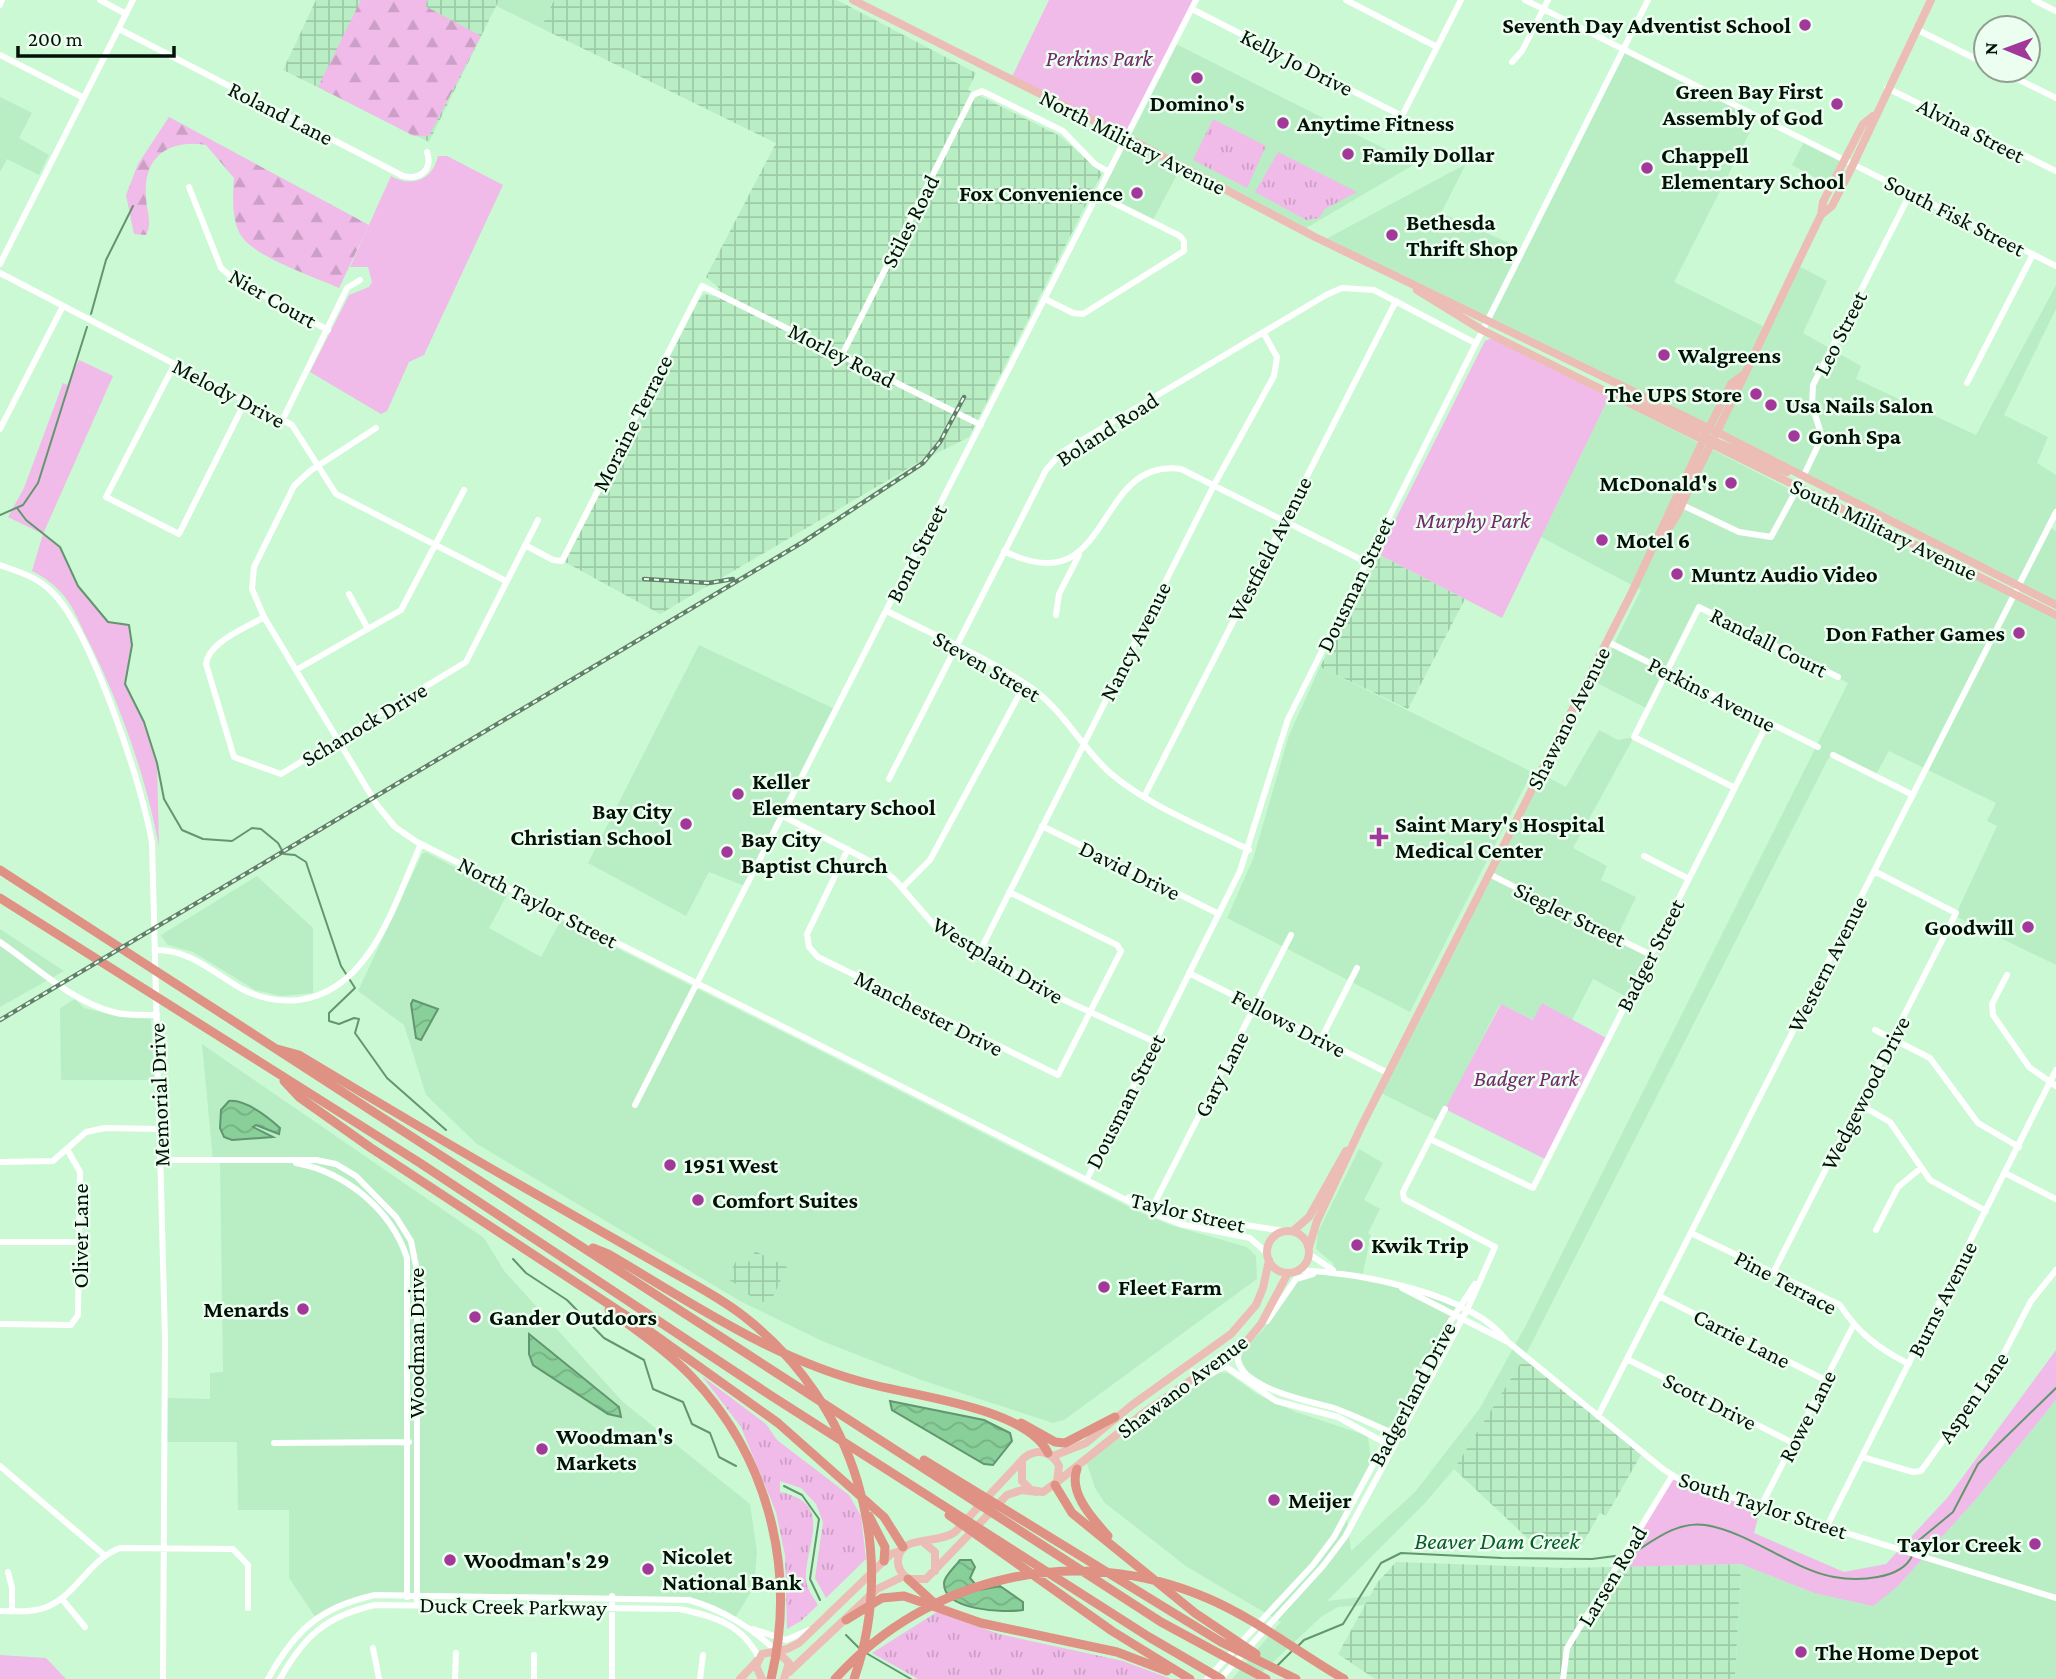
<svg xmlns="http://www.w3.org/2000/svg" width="2056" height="1679" viewBox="0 0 2056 1679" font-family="'Crimson Pro',serif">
<defs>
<pattern id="industrial-grid" width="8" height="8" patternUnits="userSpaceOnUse" patternTransform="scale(1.75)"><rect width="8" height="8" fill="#b9eec5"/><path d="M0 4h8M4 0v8" fill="none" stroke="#9dcba8"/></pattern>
<pattern id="grass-tufts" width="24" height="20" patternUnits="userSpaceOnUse" patternTransform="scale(1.75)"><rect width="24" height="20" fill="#f0bae9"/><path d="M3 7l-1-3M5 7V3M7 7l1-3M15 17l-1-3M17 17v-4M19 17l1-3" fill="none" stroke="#cc9fc6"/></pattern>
<pattern id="forest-firs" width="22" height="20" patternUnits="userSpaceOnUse" patternTransform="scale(1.75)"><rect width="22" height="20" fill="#f0bae9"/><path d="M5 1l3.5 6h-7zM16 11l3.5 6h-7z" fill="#cc9fc6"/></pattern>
<pattern id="water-waves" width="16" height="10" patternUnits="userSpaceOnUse" patternTransform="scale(1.75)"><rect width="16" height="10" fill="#89cf9a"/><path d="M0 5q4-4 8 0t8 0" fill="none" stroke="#75b183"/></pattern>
</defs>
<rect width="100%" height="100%" fill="#cbf9d4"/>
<path fill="#b9eec5" d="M499 0H554L541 28 496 6Z
M1174 43 1415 164 1303 230 1181 167 1152 222 1098 195Z
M1623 49 1758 116 1674 282 1765 327 1797 265 1827 281 1803 333 1861 366 1856 379 1976 435 2056 285V309L2004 415 2048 437 2037 463 2056 475V512L2049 527 2056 531V605L1938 546 1933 553 2056 615V965L1955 916 1997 826 1987 821 1996 803 1889 751 1875 776 1833 755 1828 759 1525 1356 1454 1469 1425 1503 1327 1601 1370 1596 1365 1605 1338 1607 1321 1617 1255 1679H1232L1281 1622 1187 1567 1105 1503 1095 1488 1086 1461 1145 1412 1217 1372 1228 1373 1257 1394 1296 1412 1368 1436 1371 1461 1346 1510 1351 1551 1415 1492 1480 1408 1526 1325 1848 683 1700 607 1648 709 1595 682 1641 590 1541 537 1609 397 1917 554 1926 540 1322 241 1466 164 1441 213 1523 249Z
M0 97 32 113 19 138 49 155 39 175 7 159 0 172Z
M1805 140 1845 160 1831 186 1792 165Z
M699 645 837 710 747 887 709 872 686 916 588 863Z
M1320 667 1532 772 1410 1012 1227 918 1253 859 1289 735Z
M1599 730 1618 740 1634 737 1573 848 1607 866 1601 880 1636 897 1617 937 1651 955 1629 998 1593 979 1572 1020 1542 1003 1534 1020 1500 1004 1439 1122 1379 1092 1540 773 1566 787Z
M426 852 507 895 489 928 541 957 561 920 1137 1211 1170 1225 1247 1247 1256 1256 1257 1279 1064 1420 1053 1423 924 1381 822 1341 740 1301 477 1144 426 1095 404 1025 358 991 422 854Z
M257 876 313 928V993L282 996 255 990 193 952 168 945 163 939 161 935Z
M0 929 64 971 0 1007Z
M75 999 84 1008 120 1017 151 1019 154 1080H61L60 1008Z
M202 1044 484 1238 505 1272 623 1402 750 1504 757 1552 754 1587 735 1618 689 1600 375 1595 316 1618 289 1578V1510H238L237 1442H164L165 1398 210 1399V1373L223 1372 220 1161H213Z
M1359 1149 1383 1163 1364 1200 1380 1209 1368 1233 1371 1235 1362 1278 1462 1305 1389 1432 1339 1410 1288 1398 1248 1372 1241 1359 1243 1350 1263 1330 1296 1284 1294 1272H1331L1334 1264 1316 1249 1318 1232Z
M2056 1400V1679H1735L1741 1564 1814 1593 1898 1586 1977 1498Z"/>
<path fill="url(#industrial-grid)" d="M316 0H499L429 142 283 70Z
M554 0H837L976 73 968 90 1060 136 1102 173 969 437 919 462 660 614 565 562 699 300 704 294 714 296 719 288 706 277 776 143 541 28Z
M1378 554 1465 599 1408 709 1320 667Z
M755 1251 787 1267 769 1305 743 1292 744 1288 727 1279 738 1257 749 1262Z
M1525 1356 1642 1453 1606 1516 1600 1513 1581 1546 1538 1548 1454 1469Z
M1396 1562 1565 1568 1741 1564 1735 1679H1375L1338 1654 1377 1583Z"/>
<path fill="url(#grass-tufts)" d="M1213 119 1266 146 1247 188 1193 160Z
M1278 152 1357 192 1325 209 1319 218 1306 220 1255 192Z
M702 1376 766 1424 777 1440 849 1495 861 1516 866 1559 826 1598 815 1578 823 1522 816 1504 801 1488 780 1481V1492C836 1503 804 1546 806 1580 806 1588 814 1598 818 1605L801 1621 787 1629 785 1555 776 1512 741 1427Z
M937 1612 999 1634 1123 1661 1171 1679H918L872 1653Z"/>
<path fill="url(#forest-firs)" d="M361 0H428L425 6 481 36 429 136H414L318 87Z
M169 117 369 225 339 288C315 277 257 258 242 237 231 221 233 196 234 178L206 145C170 139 143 156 146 196 146 210 153 222 146 235L134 234 126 195 138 164Z"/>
<path fill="#f0bae9" d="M1049 0H1196L1126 137 1011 79Z
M438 156H447L503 185 424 355 409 362 387 411 381 414 310 372 349 295 369 287 372 282 368 267H350L391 176C412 188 433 180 438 156Z
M1492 338 1609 397 1502 618 1378 554 1485 341Z
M79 360 113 376 43 534 60 547 78 586 108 621 129 625 132 645 125 681 144 722 157 763 159 847C147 779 119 701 88 640 80 625 75 610 65 597 56 586 45 577 32 571L43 534 8 517 24 488 63 383 67 385Z
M1542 1003 1608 1039 1547 1160 1445 1109 1501 1004 1533 1020Z
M2056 1350V1400L1977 1498 1898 1586 1873 1606 1814 1593 1741 1564 1617 1567 1672 1476 1761 1506 1754 1533 1844 1572 1886 1564 1948 1497Z
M0 1655 46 1658 66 1679H0Z"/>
<path fill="url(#water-waves)" stroke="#61966e" stroke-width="2" d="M413 1000 438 1009 421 1040 416 1038 411 1004Z
M229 1101C245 1099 268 1117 280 1128L279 1134 256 1125 253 1127 273 1137 232 1140 224 1137 220 1128 221 1110Z
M529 1334 619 1407 621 1417 608 1414 533 1365 529 1354Z
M890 1401 984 1420 1010 1433 1012 1441 993 1465 984 1464 892 1410Z
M960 1560H971L975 1567 970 1578 980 1590 1000 1586 1023 1602V1610C1005 1613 943 1611 944 1583 944 1576 956 1566 960 1560Z"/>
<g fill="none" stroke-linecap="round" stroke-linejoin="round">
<path stroke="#61966e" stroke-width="2" d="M91 314 106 260 133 206
M17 508 26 520 60 547 78 586 108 622 129 625 132 645 125 684 144 722 157 763 164 799 182 830 203 839 232 841 252 828 261 829 278 843 284 854 295 855 306 862 341 966 355 988 329 1013V1021L339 1024 354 1018 359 1019 355 1033 387 1078 446 1130
M0 515 23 505 38 483 87 327
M513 1259 526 1273 567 1300 604 1338 644 1360 653 1389 683 1402 692 1424 710 1433 719 1457 736 1466
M784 1486 802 1495 819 1519 810 1579 820 1600
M1914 1551 1918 1541 1953 1512 1978 1464 2056 1388
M1632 1554C1654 1540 1677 1521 1705 1525 1750 1532 1793 1570 1834 1577 1857 1581 1901 1580 1912 1556
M846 1635 859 1648
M1298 1646 1304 1640 1343 1624 1381 1563 1401 1553 1502 1558 1592 1559 1615 1556
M866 1653 911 1679
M1278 1665 1291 1652"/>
<path stroke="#fff" stroke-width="6" d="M100 0 126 14
M1346 0 1437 47
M1525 0 2056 266
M2034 0 2056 11
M0 5 2 0
M1192 9 1402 116 1461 0
M119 29 403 176C420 180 433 170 427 152
M1916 29 1986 64
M0 55 84 98
M1512 62 1522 51 1548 0
M1999 70 2056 98
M1887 88 2056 171
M189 187 221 268 235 280 328 330
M0 264 133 0
M0 273 292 425 336 494 506 581
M1045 299 1073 313 1083 314 1184 251V241L1180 236 1098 195
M842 355 973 95 982 91 1063 131 1095 164 1109 172
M174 365 106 497 179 534 245 402
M1967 383 2033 254
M282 421 347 288 360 280
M376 428 310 471 294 486 254 567 252 589 264 617 377 805 395 827 417 842 1150 1212 1180 1224 1250 1238 1267 1253
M0 429 63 306
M1803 477 1822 437 1812 405 1813 385 1911 192
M1678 503 1739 532 1771 537 1798 487
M525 545 553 560 562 561 702 286 981 425
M1004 551C1114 606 1092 457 1181 469L1366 562
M0 565C19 572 38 577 52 592 91 630 143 787 152 843L165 1339 163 1679
M349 594 368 629
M887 611C935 636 989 658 1033 689 1064 712 1081 746 1109 772 1148 806 1202 826 1249 850
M1056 615 1059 594 1079 555
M264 617C246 628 208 642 206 664L234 757 281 774 466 662 538 520
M1606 641 1818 747
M296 670 401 610 464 490
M1833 755 1913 795
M889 779 1046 470 1062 452 1326 295 1342 288 1374 290 1475 343
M1735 788 1634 737 1699 607 1838 677
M1144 797 1396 301
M783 816 879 866 895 880 934 925 1047 992 1155 1042
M1042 826 1219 914
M848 849 807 934 809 947 818 957 1058 1075 1121 951 1117 945 1009 892
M1644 856 1689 879
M1489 874 1651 955
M902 888 930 860 1025 684
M0 942C35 966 71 1001 113 1012 127 1016 142 1015 157 1015
M156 950C191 950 212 972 242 989 259 998 279 1002 299 1000 371 991 395 901 421 844
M979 953 1214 485 1274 376 1277 357 1263 332
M1189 973 1388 1073
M2007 975 1992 1004 1993 1015 2029 1067 2056 1086
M1875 1030 1930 1058 1978 1123 2019 1147
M1321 1039 1357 968
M1859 1104 1890 1122 1930 1180 1986 1211
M635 1105 1196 0
M1430 1139 1533 1188 1768 722
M161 1160H316L336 1164 356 1176 396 1217 411 1241 417 1271V1605
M0 1162 53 1161 86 1132 105 1128 160 1129
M296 1163C345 1172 391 1209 407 1258V1597
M2005 1173 2056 1199
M1087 1179 1240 871 1288 719 1648 0
M1129 1197 1193 1217 1284 1231
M1150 1212 1291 935
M1876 1230 1898 1187 1921 1168
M1691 1233 1840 1305C1858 1333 1879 1349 1909 1364
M0 1242H81
M1309 1254 1333 1270
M1299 1270C1358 1273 1470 1292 1507 1341
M1773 1273 1956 913 1874 871
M1402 1288 1508 1342 1663 1469 1685 1483 2056 1598
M1659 1296 1825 1380
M1267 1321 1296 1279 1313 1274
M0 1324 71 1325 78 1315 80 1172 67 1149
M1242 1344C1216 1385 1314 1402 1334 1408 1353 1415 1372 1424 1390 1432
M1627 1359 1793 1443
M1173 1396 1225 1366 1276 1401 1338 1417 1385 1443
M1598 1416 2056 512
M274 1443 409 1442
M1862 1457 1913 1472 1921 1471 2000 1361 2031 1301 2056 1270
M0 1466 103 1554
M1761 1506 1853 1326
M1827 1526 2056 1070
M8 1572 12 1588V1611
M612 1596V1679
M62 1599 85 1627
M0 1611C15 1611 30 1613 44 1608 76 1597 88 1560 120 1548L233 1549 248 1565V1608
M753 1629 786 1640 809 1630
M373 1648 379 1679
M268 1679C295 1630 320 1607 375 1595L689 1600C723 1610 749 1626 775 1650
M280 1679C304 1636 326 1616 375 1605L679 1609C714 1616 742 1624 759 1658
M455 1679 456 1653
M534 1679V1655
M700 1679 703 1655
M1207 1679 1313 1565 1334 1537 1450 1322 1475 1284
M1220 1679 1323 1566 1345 1537 1468 1308 1495 1247 1404 1199 1403 1192 1445 1109
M1563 1679 1567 1648 1672 1476"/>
<path stroke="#ecbdb5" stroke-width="8" d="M853 0 1126 137 1315 237 1717 432 2056 605
M1821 215 1832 206 1850 171 1931 0
M1417 290 1482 330 2056 615
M1642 405 1707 432
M1709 439 1787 472
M1659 536C1674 530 1685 496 1692 482 1737 394 1777 304 1821 215L1823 202 1863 124 1873 116
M1293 1231 1309 1217 1346 1151
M1267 1252a21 21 0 1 1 42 0a21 21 0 1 1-42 0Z
M1309 1247 1317 1221 1362 1125 1632 592 1709 428 1731 384 1743 375
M1053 1456 1086 1443 1132 1405 1231 1334 1256 1305 1263 1288 1269 1260
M1022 1462V1481L1031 1490 1043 1492 1057 1482 1059 1466C1052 1451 1038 1448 1025 1457L955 1532C937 1545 900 1534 898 1560 897 1568 902 1574 908 1579H926L1007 1495 1022 1490 1037 1492
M1057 1482 1145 1412 1246 1342 1261 1324 1288 1273
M923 1542 935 1552V1571
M777 1651 789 1663 784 1679
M789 1672 877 1589 904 1576
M740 1679 757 1661
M762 1679 756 1666 762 1654 787 1649 799 1643 891 1554 900 1551"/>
<path stroke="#df9183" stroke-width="9" d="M0 870 1161 1622 1266 1679
M0 898 420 1163 770 1395 1149 1637 1221 1679
M277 1049 299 1055C379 1103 459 1151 541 1197 581 1220 621 1243 660 1265 689 1282 720 1297 746 1318 853 1402 900 1549 854 1679
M284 1081 299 1097 371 1148 645 1328 778 1423 884 1517 903 1547
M593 1248 608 1254C694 1304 775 1361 874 1385 917 1396 1028 1409 1048 1453
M609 1310C637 1331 667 1351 692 1377 769 1458 797 1571 771 1679
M1021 1423 1055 1442 1065 1443 1115 1417
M924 1460 1221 1642 1296 1679
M1077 1469C1068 1493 1093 1519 1108 1536
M1055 1485 1072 1513 1195 1613 1256 1654
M949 1515 1112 1631 1190 1679
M869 1516 885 1547 884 1561
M908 1579 932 1601
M846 1620 882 1598 904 1596 981 1623 1117 1652 1167 1671
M835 1679C929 1575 1078 1542 1207 1598 1256 1619 1299 1653 1344 1679"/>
<defs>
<path id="rail" d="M644 579 709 583 733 579
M0 1020 803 542 923 463 940 442 964 397"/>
</defs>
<use href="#rail" stroke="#628069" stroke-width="4.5"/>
<use href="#rail" stroke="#ecfeef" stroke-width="2" stroke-dasharray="5" stroke-linecap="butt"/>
</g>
<g fill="#a2389a" stroke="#ecfeef" stroke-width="2.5">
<circle cx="1805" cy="25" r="7"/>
<circle cx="1197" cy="78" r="7"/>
<circle cx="1837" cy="104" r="7"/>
<circle cx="1283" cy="123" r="7"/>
<circle cx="1348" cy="154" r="7"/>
<circle cx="1647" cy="168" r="7"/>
<circle cx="1137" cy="193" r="7"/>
<circle cx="1392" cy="235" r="7"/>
<circle cx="1664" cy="355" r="7"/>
<circle cx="1756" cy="394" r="7"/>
<circle cx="1771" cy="405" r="7"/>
<circle cx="1794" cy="436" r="7"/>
<circle cx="1731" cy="483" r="7"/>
<circle cx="1602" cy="540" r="7"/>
<circle cx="1677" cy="574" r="7"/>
<circle cx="2019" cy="633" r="7"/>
<circle cx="738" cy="794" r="7"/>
<circle cx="686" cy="824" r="7"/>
<path d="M1375.5 826.5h7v7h7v7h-7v7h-7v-7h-7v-7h7z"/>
<circle cx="727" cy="852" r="7"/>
<circle cx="2028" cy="927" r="7"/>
<circle cx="670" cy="1165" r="7"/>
<circle cx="698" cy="1200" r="7"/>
<circle cx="1357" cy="1245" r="7"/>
<circle cx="1104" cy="1287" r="7"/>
<circle cx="303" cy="1309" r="7"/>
<circle cx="475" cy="1317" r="7"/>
<circle cx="542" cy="1449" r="7"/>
<circle cx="1274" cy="1500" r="7"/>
<circle cx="2035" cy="1544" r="7"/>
<circle cx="450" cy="1560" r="7"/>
<circle cx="648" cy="1569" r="7"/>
<circle cx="1801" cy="1652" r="7"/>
</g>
<g text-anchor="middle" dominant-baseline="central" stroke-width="5" stroke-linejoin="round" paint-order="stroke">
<g font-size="23" font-weight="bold" fill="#031207" stroke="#ecfeef" text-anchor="start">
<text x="1791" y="25" text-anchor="end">Seventh Day Adventist School</text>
<text x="1823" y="91" text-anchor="end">Green Bay First<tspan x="1823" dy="26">Assembly of God</tspan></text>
<text x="1197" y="103" text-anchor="middle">Domino's</text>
<text x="1297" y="123">Anytime Fitness</text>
<text x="1362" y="154">Family Dollar</text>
<text x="1661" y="155">Chappell<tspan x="1661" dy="26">Elementary School</tspan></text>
<text x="1123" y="193" text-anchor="end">Fox Convenience</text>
<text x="1406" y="222">Bethesda<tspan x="1406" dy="26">Thrift Shop</tspan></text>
<text x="1678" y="355">Walgreens</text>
<text x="1742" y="394" text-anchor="end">The UPS Store</text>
<text x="1785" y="405">Usa Nails Salon</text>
<text x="1808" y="436">Gonh Spa</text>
<text x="1717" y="483" text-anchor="end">McDonald's</text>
<text x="1616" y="540">Motel 6</text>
<text x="1691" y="574">Muntz Audio Video</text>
<text x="2005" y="633" text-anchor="end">Don Father Games</text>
<text x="752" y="781">Keller<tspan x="752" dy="26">Elementary School</tspan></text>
<text x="672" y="811" text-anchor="end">Bay City<tspan x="672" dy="26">Christian School</tspan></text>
<text x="1395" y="824">Saint Mary's Hospital<tspan x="1395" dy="26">Medical Center</tspan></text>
<text x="741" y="839">Bay City<tspan x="741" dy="26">Baptist Church</tspan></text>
<text x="2014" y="927" text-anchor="end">Goodwill</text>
<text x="684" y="1165">1951 West</text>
<text x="712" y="1200">Comfort Suites</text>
<text x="1371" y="1245">Kwik Trip</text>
<text x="1118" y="1287">Fleet Farm</text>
<text x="289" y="1309" text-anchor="end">Menards</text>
<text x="489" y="1317">Gander Outdoors</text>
<text x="556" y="1436">Woodman's<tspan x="556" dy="26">Markets</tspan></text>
<text x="1288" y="1500">Meijer</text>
<text x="2021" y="1544" text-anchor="end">Taylor Creek</text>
<text x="662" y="1556">Nicolet<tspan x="662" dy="26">National Bank</tspan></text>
<text x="464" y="1560">Woodman's 29</text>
<text x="1815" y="1652">The Home Depot</text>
</g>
<g font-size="23" font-style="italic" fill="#71286b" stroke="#ecfeef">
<text x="1099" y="58">Perkins Park</text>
<text x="1473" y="520">Murphy Park</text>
<text x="1526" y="1078">Badger Park</text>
</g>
<g font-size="23" fill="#031207" stroke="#ecfeef">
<text transform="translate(1297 62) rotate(27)">Kelly Jo Drive</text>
<text transform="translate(281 113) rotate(27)">Roland Lane</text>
<text transform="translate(1971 130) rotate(27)">Alvina Street</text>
<text transform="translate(1133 142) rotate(27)">North Military Avenue</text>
<text transform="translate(1955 215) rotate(27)">South Fisk Street</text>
<text transform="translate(910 221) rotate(-63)">Stiles Road</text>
<text transform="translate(273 298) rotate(30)">Nier Court</text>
<text transform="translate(1840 333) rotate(-63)">Leo Street</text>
<text transform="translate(842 355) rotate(27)">Morley Road</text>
<text transform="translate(229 393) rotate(28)">Melody Drive</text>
<text transform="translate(632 423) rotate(-63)">Moraine Terrace</text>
<text transform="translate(1107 429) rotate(-33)">Boland Road</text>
<text transform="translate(1884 529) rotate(26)">South Military Avenue</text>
<text transform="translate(1269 549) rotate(-63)">Westfield Avenue</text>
<text transform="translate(916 553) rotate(-63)">Bond Street</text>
<text transform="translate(1355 584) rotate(-64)">Dousman Street</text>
<text transform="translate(1135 641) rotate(-63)">Nancy Avenue</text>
<text transform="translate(1769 642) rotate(27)">Randall Court</text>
<text transform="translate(987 666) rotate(30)">Steven Street</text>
<text transform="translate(1712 694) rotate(27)">Perkins Avenue</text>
<text transform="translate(1568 718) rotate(-63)">Shawano Avenue</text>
<text transform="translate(364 724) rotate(-31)">Schanock Drive</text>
<text transform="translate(1130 870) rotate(26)">David Drive</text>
<text transform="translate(538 902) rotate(27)">North Taylor Street</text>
<text transform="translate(1570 914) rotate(26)">Siegler Street</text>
<text transform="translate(1650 955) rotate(-63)">Badger Street</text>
<text transform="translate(998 960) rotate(31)">Westplain Drive</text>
<text transform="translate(1827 964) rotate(-63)">Western Avenue</text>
<text transform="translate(929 1013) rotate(27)">Manchester Drive</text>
<text transform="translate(1289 1023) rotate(27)">Fellows Drive</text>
<text transform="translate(1221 1074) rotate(-63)">Gary Lane</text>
<text transform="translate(1865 1093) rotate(-63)">Wedgewood Drive</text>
<text transform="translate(159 1095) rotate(-92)">Memorial Drive</text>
<text transform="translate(1125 1101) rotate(-63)">Dousman Street</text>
<text transform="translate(1188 1212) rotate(13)">Taylor Street</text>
<text transform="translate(80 1236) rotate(-90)">Oliver Lane</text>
<text transform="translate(1786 1282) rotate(28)">Pine Terrace</text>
<text transform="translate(1942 1299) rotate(-63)">Burns Avenue</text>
<text transform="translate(1742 1338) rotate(27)">Carrie Lane</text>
<text transform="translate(416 1343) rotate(-90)">Woodman Drive</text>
<text transform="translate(1182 1386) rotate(-37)">Shawano Avenue</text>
<text transform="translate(1412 1394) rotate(-62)">Badgerland Drive</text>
<text transform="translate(1973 1397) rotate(-55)">Aspen Lane</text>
<text transform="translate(1710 1401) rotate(27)">Scott Drive</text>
<text transform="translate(1807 1416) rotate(-63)">Rowe Lane</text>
<text transform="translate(1763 1505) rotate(18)">South Taylor Street</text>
<text transform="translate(1612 1576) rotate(-59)">Larsen Road</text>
<text transform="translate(513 1606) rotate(1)">Duck Creek Parkway</text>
</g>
<g font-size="24" font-style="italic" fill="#095b2c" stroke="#ecfeef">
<text x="1497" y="1540">Beaver Dam Creek</text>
</g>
</g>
<g transform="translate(2007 49) rotate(271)"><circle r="33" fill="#ecfeef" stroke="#8fa092" stroke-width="2"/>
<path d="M0-5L12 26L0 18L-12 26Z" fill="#a2389a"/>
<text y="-10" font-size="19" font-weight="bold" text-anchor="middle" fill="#031207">N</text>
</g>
<path d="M18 46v10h156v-10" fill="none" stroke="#031207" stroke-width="3.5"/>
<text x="28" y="46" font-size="21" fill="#031207" stroke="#ecfeef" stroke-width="5" paint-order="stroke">200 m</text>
</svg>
